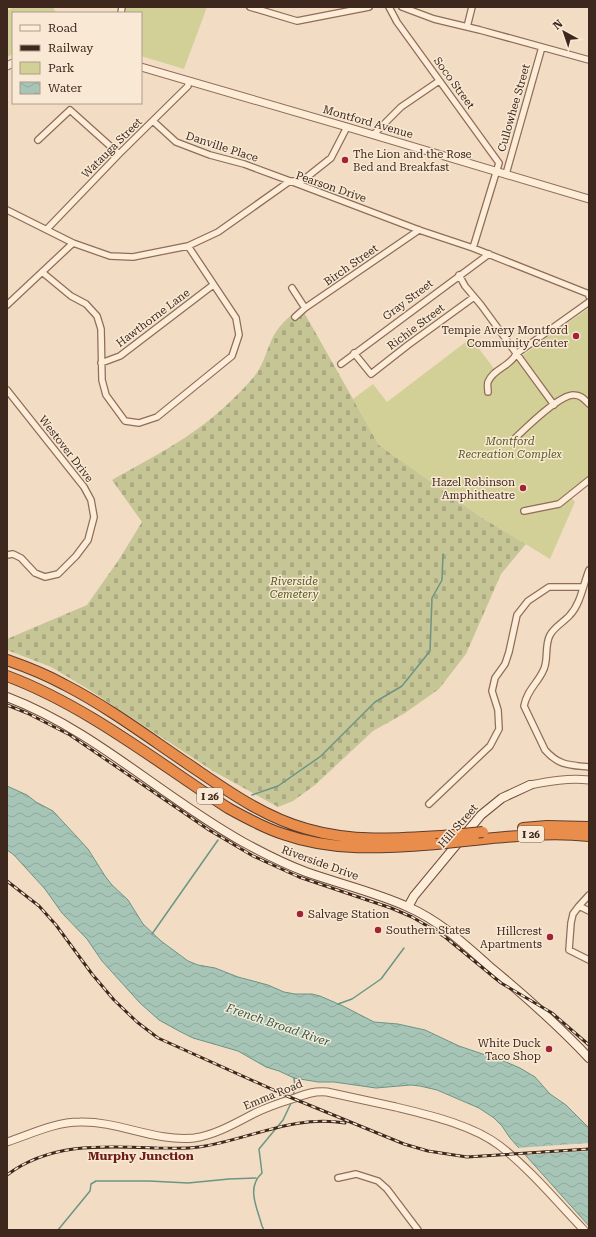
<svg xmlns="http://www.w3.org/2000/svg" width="596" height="1237" viewBox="0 0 596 1237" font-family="'Roboto Serif',serif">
<defs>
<pattern id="cemetery-stones" width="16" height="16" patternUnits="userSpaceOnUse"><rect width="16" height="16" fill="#c6c596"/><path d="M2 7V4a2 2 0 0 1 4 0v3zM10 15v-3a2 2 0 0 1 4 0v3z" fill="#aba981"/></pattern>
<pattern id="water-waves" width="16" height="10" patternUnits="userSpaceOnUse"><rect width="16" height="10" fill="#a6c5b7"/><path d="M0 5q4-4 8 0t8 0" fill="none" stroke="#90a99d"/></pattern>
</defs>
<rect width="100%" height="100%" fill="#f2ddc4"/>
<path fill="url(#cemetery-stones)" d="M301 307 379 445 481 517 526 544 501 574 466 654 439 689 405 713 373 731 315 785 293 801 278 807 213 771 88 689 51 667 7 650V639L87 605 118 561 142 522 112 480C136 466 162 453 186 437 210 421 233 401 252 379 264 366 266 350 274 335 281 323 291 315 301 307Z"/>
<path fill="#d2d096" d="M14 7H53L56 13H13V54L7 57V11Z
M126 7H207L184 69 141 56V13H125Z
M589 308V476L567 493 575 502 550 559 481 517 379 445 353 399 373 384 387 402 471 338 498 374 549 336Z"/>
<path fill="url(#water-waves)" stroke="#6b9584" d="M7 786 27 795 36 802 53 811 88 849 105 876 112 885 128 900 143 924 161 941 188 961 198 965 215 968 238 977 268 985 284 992 295 994H312L320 996 343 1006 374 1022 398 1024 425 1030 459 1046 506 1062 520 1068 535 1077 550 1094 566 1105 589 1128V1226L510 1138 502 1126 494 1118 479 1108 437 1090 420 1086 411 1085 376 1088 334 1082H318L294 1078 279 1071 266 1067 238 1051 193 1038 179 1031 159 1020 140 1003 102 961 87 939 62 913 45 889 14 855 7 850Z"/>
<path fill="#f2ddc4" d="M589 1143V1151L523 1155 516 1148Z"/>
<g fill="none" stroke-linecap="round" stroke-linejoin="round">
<path stroke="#6b9584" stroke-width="1.5" d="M252 795 278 786 321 756 375 702 402 686 430 651 432 598 442 580 443 554
M152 934 218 840
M338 1004 352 999 381 979 404 948
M293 1096 295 1088 294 1078
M58 1230 90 1191 91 1184 96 1181H149L188 1183 229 1179 256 1178
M264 1230 262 1226C257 1207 246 1188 262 1173L259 1149 283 1120 292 1101"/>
<defs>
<path id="minor" d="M250 7 297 21 369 7
M389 7 397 22 499 163 473 248
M402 7 434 19 480 30 589 60
M121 13 122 7
M467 27 472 7
M153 121 176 142 210 155 244 164 290 181H302L331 158 347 127
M373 135 401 107 439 81
M38 140 70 110 119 154
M506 174 542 47
M7 210 73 243 110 256 133 257 188 246 218 232 290 181 419 230 473 248 589 294V296
M47 229 119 154 188 86V81
M42 272 71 296 86 304 97 316 101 329 102 380 106 395 125 421 139 423 157 417 232 356 239 335 236 318 188 246
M459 275 465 286 481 305 554 405
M292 288 305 308
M7 305 73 243
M295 317 305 308 419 230
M354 353 371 374 408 345 474 297
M101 363 120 356 213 285
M341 364 489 254
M7 390 84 487 91 500 94 517 88 540 76 556 58 574 45 577 35 573 21 558 13 554 7 555
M488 392C488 389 487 384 488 382 493 369 511 366 516 354L589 302
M512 441C524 430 559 394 574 395 581 395 584 399 589 404
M524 511 559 504 589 480
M589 570C583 585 581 603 570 615 564 622 554 627 550 635 544 646 549 661 543 671 537 684 527 690 524 706L545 750C559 766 570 765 589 767
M429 804 490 746 499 729 498 710 492 691 495 678 505 664 509 652 517 615 528 601 549 587H583
M579 906 589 895
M589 911 579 906 573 914 571 923 569 950 589 960
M338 1178 356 1174 378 1181 387 1189 418 1230"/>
<path id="tertiary" d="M7 66 13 63
M141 67 347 127 589 199
M530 785C550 781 568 778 589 780
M7 1142C31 1134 55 1122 80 1122 119 1121 155 1142 194 1138 215 1135 234 1124 253 1114 265 1108 279 1103 292 1099 306 1094 313 1091 327 1092 350 1097 373 1102 396 1107 429 1115 473 1125 500 1146 530 1169 558 1203 584 1230"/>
<path id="secondary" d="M7 697C94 730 162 797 243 842 263 853 285 864 306 872 340 884 375 892 408 907 440 921 464 944 489 966 524 995 558 1025 589 1058
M408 907 414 896 481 815 502 798 530 785"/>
<path id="motorway" d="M7 660C27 667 47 675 65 685 108 707 148 737 188 764 225 789 263 817 307 829 352 842 396 839 442 836
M7 676C87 706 157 762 228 808 246 818 264 828 283 834 334 852 383 848 436 844
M523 828 547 826 589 827
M474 840C513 836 550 832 589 836"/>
</defs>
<use href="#minor" stroke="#8f6d58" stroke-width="8"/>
<use href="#tertiary" stroke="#8f6d58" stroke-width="9"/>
<use href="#secondary" stroke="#714e3b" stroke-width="10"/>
<use href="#motorway" stroke="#5c3c2c" stroke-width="12"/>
<use href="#minor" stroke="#fcecd8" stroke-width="5.5"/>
<use href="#tertiary" stroke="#fcecd8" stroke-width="7"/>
<use href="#secondary" stroke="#fcecd8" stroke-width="8"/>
<use href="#motorway" stroke="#e98d4d" stroke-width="10"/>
<defs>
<path id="rail" d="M7 705 27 713 70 735 209 830 253 856 299 877 391 908 412 917 429 927 445 937 501 983 552 1013 589 1045
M7 881 39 906 56 925 92 974 114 1000 137 1022 158 1038 287 1096 404 1144 428 1151 467 1157 589 1149
M7 1175C51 1142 105 1146 157 1148 171 1148 185 1149 199 1147 248 1140 294 1114 345 1123"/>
</defs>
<use href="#rail" stroke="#3e281d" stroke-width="3"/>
<use href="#rail" stroke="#f9e9d4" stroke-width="1.5" stroke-dasharray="4.5" stroke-linecap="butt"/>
<defs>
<path id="motorway-bridge" d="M442 836 483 832
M436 844 474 840"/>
</defs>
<use href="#motorway-bridge" stroke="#5c3c2c" stroke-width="12" stroke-linecap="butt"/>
<use href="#motorway-bridge" stroke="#e98d4d" stroke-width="10"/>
</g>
<g fill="#a42236" stroke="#f9e9d4" stroke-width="1.5">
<circle cx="345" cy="160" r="4"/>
<circle cx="576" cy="336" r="4"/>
<circle cx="523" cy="488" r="4"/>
<circle cx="300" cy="914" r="4"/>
<circle cx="378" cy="930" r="4"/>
<circle cx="550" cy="937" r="4"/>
<circle cx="549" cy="1049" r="4"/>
</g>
<g text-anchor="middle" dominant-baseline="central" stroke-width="3" stroke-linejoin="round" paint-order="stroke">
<g fill="#f9e9d4" stroke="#766254" stroke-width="1">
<rect x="197" y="788" width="26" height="16" rx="3"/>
<rect x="518" y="826" width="26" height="16" rx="3"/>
</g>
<g font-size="10" font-weight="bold" fill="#3e281d">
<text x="210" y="796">I 26</text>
<text x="531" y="834">I 26</text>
</g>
<g font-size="11" fill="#3e281d" stroke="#f9e9d4">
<text transform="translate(454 83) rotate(54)">Soco Street</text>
<text transform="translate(514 108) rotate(-74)">Cullowhee Street</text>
<text transform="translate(368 122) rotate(16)">Montford Avenue</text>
<text transform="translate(222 147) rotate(18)">Danville Place</text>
<text transform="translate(112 148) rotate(-45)">Watauga Street</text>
<text transform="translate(331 187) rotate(19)">Pearson Drive</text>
<text transform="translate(351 265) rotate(-35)">Birch Street</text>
<text transform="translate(408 300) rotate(-37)">Gray Street</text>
<text transform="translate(153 318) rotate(-37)">Hawthorne Lane</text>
<text transform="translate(416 327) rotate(-37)">Richie Street</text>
<text transform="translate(66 449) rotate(52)">Westover Drive</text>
<text transform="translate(458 826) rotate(-49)">Hill Street</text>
<text transform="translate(320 863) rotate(20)">Riverside Drive</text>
<text transform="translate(273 1095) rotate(-22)">Emma Road</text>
</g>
<g font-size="11" fill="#3e281d" stroke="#f9e9d4" text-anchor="end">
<text x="353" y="154" text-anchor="start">The Lion and the Rose<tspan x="353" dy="13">Bed and Breakfast</tspan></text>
<text x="568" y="330">Tempie Avery Montford<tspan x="568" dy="13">Community Center</tspan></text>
<text x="515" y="482">Hazel Robinson<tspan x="515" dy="13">Amphitheatre</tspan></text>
<text x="308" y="914" text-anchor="start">Salvage Station</text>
<text x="386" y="930" text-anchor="start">Southern States</text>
<text x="542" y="931">Hillcrest<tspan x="542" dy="13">Apartments</tspan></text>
<text x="541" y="1043">White Duck<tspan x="541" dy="13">Taco Shop</tspan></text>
</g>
<g font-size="11" font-style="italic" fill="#565c22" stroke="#f9e9d4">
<text x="510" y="441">Montford<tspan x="510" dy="13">Recreation Complex</tspan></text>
<text x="294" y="581">Riverside<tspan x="294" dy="13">Cemetery</tspan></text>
</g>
<g font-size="12" font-style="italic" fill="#2b5f54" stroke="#f9e9d4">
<text transform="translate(278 1025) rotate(19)">French Broad River</text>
</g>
<g font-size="12" font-weight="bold" fill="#6e1e19" stroke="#f9e9d4">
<text x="141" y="1156">Murphy Junction</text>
</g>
</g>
<rect width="596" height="1237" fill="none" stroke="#3e281d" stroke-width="16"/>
<rect x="12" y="12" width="130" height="92" fill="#f9e9d4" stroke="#ae9c8b"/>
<rect x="20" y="25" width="20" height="6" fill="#fcecd8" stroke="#ae9c8b"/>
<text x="48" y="32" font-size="12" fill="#3e281d">Road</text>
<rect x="20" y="45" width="20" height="6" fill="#3e281d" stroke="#ae9c8b"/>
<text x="48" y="52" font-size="12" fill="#3e281d">Railway</text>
<rect x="20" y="62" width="20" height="12" fill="#d2d096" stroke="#ae9c8b"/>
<text x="48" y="72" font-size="12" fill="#3e281d">Park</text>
<rect x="20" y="82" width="20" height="12" fill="url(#water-waves)" stroke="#ae9c8b"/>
<text x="48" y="92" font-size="12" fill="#3e281d">Water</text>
<g transform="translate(564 32) rotate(320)" stroke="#f9e9d4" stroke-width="3" paint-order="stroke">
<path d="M0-3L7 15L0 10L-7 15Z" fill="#3e281d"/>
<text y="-6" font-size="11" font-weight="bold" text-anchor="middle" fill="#3e281d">N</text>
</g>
</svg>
